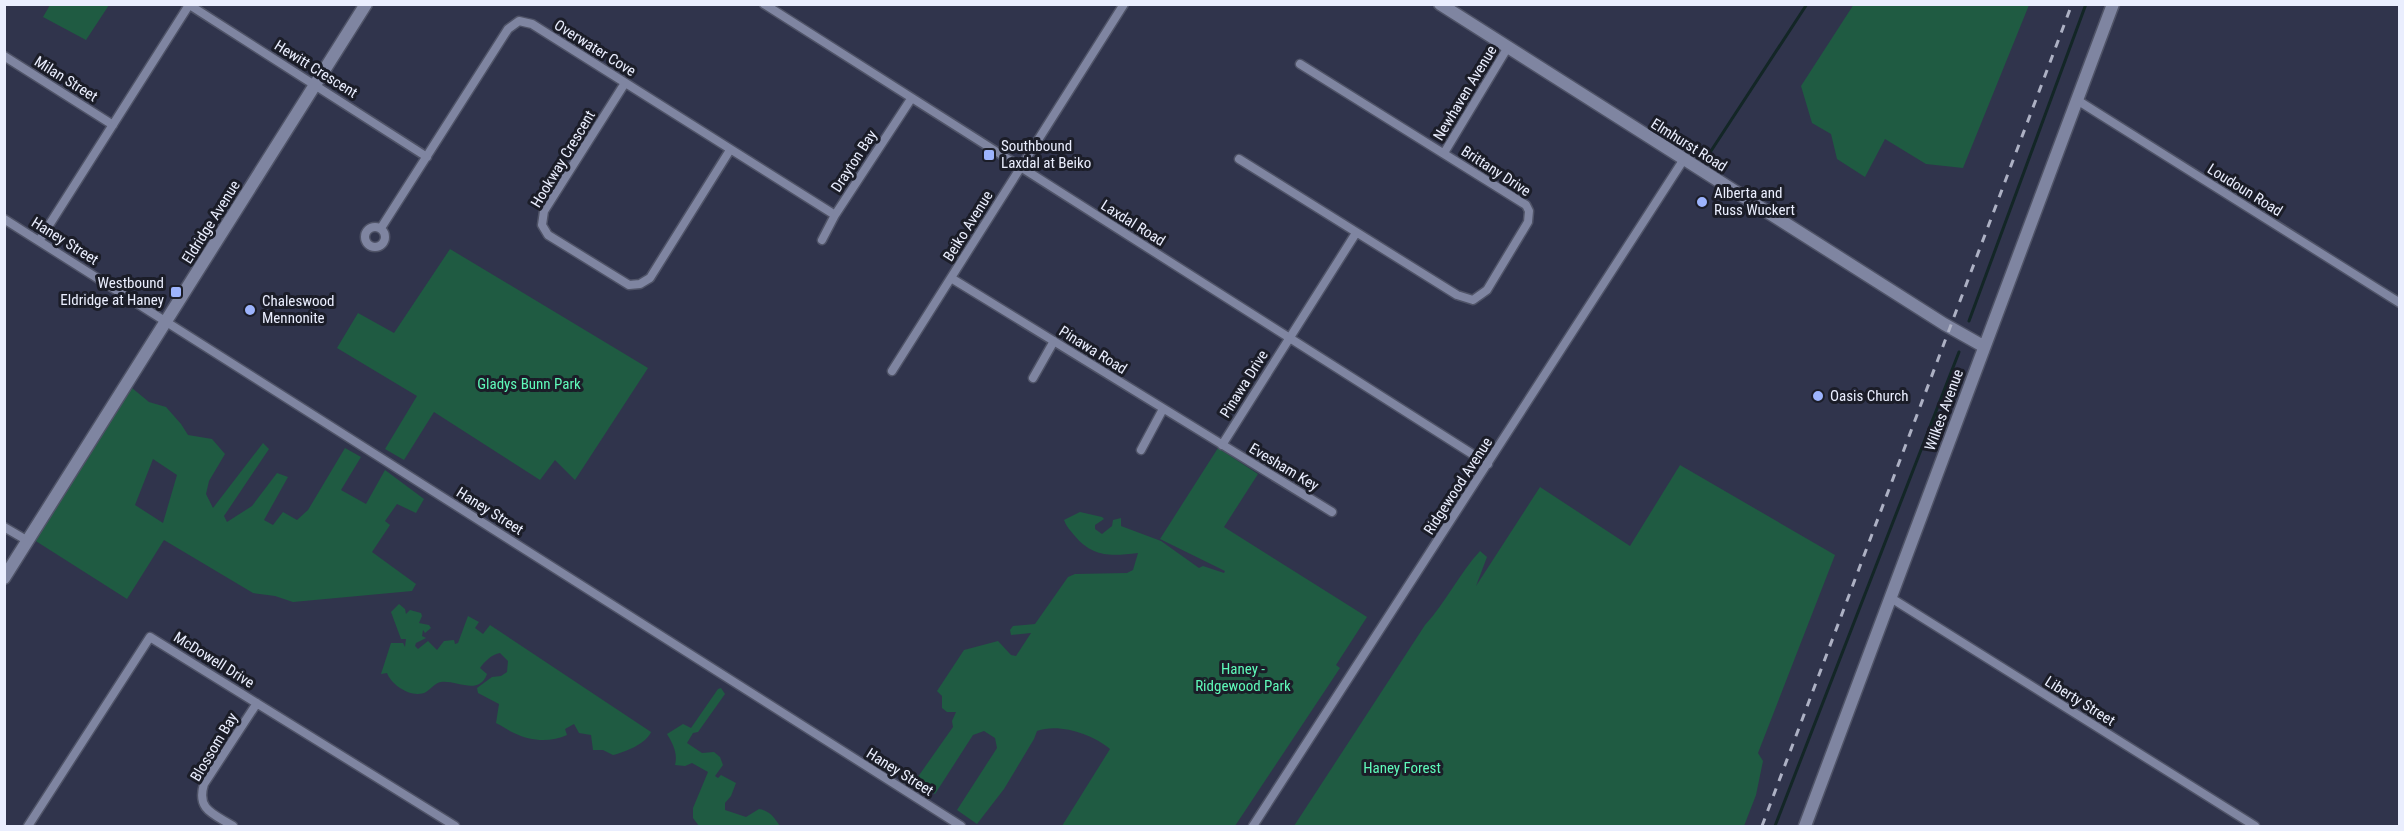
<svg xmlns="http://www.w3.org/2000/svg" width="2404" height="831" viewBox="0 0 2404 831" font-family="'Roboto Condensed',sans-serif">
<rect width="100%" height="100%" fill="#30344c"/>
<path fill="#1f5b42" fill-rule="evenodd" d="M1854 4 2029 5 1963 168 1926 164 1885 139 1865 177 1837 159 1831 134 1812 123 1801 86Z
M50 5V4L109 5 86 40 43 17Z
M450 249 648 368 575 480 555 460 540 480 434 412 404 460 385 449 417 396 337 348 358 313 394 333Z
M132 388 149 402 166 407 181 424 188 435 212 439 225 454 209 481 206 494 213 508 263 443 269 449 224 516 227 522 252 506 277 473 288 477 264 520 273 525 283 512 297 520 308 510 345 448 361 457 341 490 366 504 385 470 424 499 416 513 397 504 385 521 390 525 372 552 416 584 412 591 293 602 275 596 253 593 164 540 127 599 31 538ZM153 459 177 475 163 523 135 505Z
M1218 448 1258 474 1224 527 1367 617 1336 665 1340 668 1235 826H1062L1110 749C1092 734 1059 723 1037 731L1034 739 1004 789 977 824 957 810 997 748 995 738 984 731 973 735 935 794 915 781 953 727 952 721 956 712H947L942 708V696L937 691 964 650 998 641 1011 655 1016 656 1031 633 1011 635 1010 630 1013 626 1035 624 1068 577 1075 574 1127 573 1133 570 1138 553C1111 556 1093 558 1074 535 1070 530 1066 526 1064 520L1080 512 1102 517 1104 519 1095 525V529L1102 534 1112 526 1113 520 1121 518V526L1161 541 1199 568 1203 566 1224 573 1225 571 1160 539Z
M1680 465 1835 555 1758 753 1763 761 1756 795 1744 826H1294L1425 625C1446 602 1459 574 1480 551L1487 557 1476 586 1540 487 1630 546Z
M399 604 405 609 406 614 410 610 421 613 422 616 419 623 429 625 431 628 425 633 423 630 422 636 426 638 416 643 415 646 418 649 428 641 437 650 444 641 454 640 455 644 458 643 468 616 479 622 475 628 483 634 490 625 651 732C646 744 625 752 613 755L603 750H593L591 735 579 733 574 724 565 729 567 735C550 743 530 741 514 733 507 730 503 726 496 723L499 704 478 693 477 688 492 677 501 676 507 672 508 661 500 653C492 654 484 662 480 668L487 674C479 696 457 680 441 682 435 683 431 689 426 692 413 699 392 686 387 673L381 674 391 643H403L405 647 406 639H401L391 612Z
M721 688 725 694 698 732 693 733 687 743 702 753 714 752 720 757 723 765 715 776 718 778 721 775 736 783 731 796 725 803V810L746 817 759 809C770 811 774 817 780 826H699L693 818V808L708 772 692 763 685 766 675 765C678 753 673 744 667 734L683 724 691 728 718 689Z"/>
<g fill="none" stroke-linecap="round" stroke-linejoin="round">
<path stroke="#132626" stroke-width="3" d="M1709 154 1807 4
M1969 321 2086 4
M1775 826 1959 352"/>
<defs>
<path id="street" d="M188 4 427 157
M764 4 1488 464
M4 56 113 125
M625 83 544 211 542 225 548 235 629 285 640 284 650 278 730 150
M2077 100 2400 303
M1444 153 1508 47
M1239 159 1457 295 1473 300 1487 290 1528 222 1529 211 1526 205 1300 64
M4 219 961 826
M365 237a10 10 0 1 1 20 0a10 10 0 1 1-20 0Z
M381 228 508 29 519 21 532 24 835 215
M822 240 835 215 911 99
M39 241 189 5
M951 278 1332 512
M892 371 1124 4
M1033 378 1054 341
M1222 445 1356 233
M1141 450 1163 409
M4 527 28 541
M1891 598 2255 826
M28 826 150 637 455 826
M233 826C214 814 196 810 204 784L257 703
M1253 826 1684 159"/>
<path id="secondary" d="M1440 4 1944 324 1983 346
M4 578 366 4
M1805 826 2113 4"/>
</defs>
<use href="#street" stroke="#4f5367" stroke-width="11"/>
<use href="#secondary" stroke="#4f5367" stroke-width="15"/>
<use href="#street" stroke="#7f85a1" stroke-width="8"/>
<use href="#secondary" stroke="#7f85a1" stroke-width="12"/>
<path stroke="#adb1c4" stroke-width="3" stroke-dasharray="8 8" stroke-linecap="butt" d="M1762 826 2072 4"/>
</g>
<g fill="#9db4fd" stroke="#1b1d28" stroke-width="2">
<rect x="983" y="149" width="12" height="12" rx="3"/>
<circle cx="1702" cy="202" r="6"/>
<rect x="170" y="286" width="12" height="12" rx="3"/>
<circle cx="250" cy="310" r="6"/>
<circle cx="1818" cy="396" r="6"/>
</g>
<g text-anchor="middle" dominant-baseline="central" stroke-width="6" stroke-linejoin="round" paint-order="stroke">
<g font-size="15" fill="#eaeefe" stroke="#1b1d28">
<text transform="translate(595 48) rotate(32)">Overwater Cove</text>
<text transform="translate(316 69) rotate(32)">Hewitt Crescent</text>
<text transform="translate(66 79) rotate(32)">Milan Street</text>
<text transform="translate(1465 93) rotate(-59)">Newhaven Avenue</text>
<text transform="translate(1689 145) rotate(32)">Elmhurst Road</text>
<text transform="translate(563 159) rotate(-59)">Hookway Crescent</text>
<text transform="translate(854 161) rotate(-57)">Drayton Bay</text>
<text transform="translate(1496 171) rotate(33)">Brittany Drive</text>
<text transform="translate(2245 190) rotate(32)">Loudoun Road</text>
<text transform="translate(211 222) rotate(-58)">Eldridge Avenue</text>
<text transform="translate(1133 223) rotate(32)">Laxdal Road</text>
<text transform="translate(968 226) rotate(-58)">Beiko Avenue</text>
<text transform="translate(65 241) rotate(32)">Haney Street</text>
<text transform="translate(1093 350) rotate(32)">Pinawa Road</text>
<text transform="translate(1244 384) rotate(-58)">Pinawa Drive</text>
<text transform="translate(1944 410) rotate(-70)">Wilkes Avenue</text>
<text transform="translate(1284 467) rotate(31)">Evesham Key</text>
<text transform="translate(1458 486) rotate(-57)">Ridgewood Avenue</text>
<text transform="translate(490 511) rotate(32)">Haney Street</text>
<text transform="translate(214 660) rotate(32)">McDowell Drive</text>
<text transform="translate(2080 701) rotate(32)">Liberty Street</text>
<text transform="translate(214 747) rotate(-59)">Blossom Bay</text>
<text transform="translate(900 772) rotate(32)">Haney Street</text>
</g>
<g font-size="15" fill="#eaeefe" stroke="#1b1d28" text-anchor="start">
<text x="1001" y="146">Southbound<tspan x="1001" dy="17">Laxdal at Beiko</tspan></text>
<text x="1714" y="193">Alberta and<tspan x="1714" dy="17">Russ Wuckert</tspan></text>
<text x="164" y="283" text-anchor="end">Westbound<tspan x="164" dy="17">Eldridge at Haney</tspan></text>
<text x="262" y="301">Chaleswood<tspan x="262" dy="17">Mennonite</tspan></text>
<text x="1830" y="396">Oasis Church</text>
</g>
<g font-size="15" fill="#5ffaba" stroke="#1b1d28">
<text x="529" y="384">Gladys Bunn Park</text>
<text x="1243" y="669">Haney -<tspan x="1243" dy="17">Ridgewood Park</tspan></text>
<text x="1402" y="768">Haney Forest</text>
</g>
</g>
<rect width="2404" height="831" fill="none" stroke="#eaeefe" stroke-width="12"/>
</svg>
